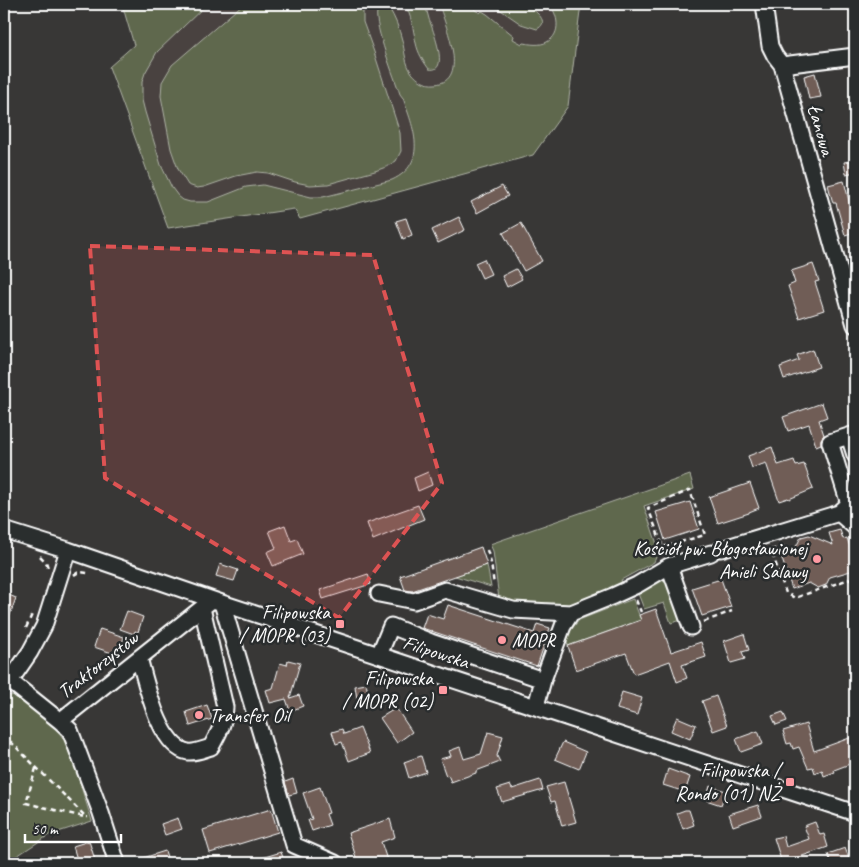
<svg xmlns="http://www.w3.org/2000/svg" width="859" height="867" viewBox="0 0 859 867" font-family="Caveat,sans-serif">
<rect width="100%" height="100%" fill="#383736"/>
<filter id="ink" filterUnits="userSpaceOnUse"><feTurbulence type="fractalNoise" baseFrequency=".02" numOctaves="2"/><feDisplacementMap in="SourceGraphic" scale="10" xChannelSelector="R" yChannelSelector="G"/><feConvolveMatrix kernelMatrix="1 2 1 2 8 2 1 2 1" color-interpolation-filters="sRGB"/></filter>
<g filter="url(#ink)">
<path fill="#484240" d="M122 4H581L568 106 533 155 300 219 294 209 168 228 109 67 134 45Z"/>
<path fill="#5f674e" stroke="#afb3a6" d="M122 4H207L157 52 145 73 142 82V100L145 112 161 165 172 188 178 196 183 200 190 202H208L246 187 263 185 311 197H323L392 180C429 163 413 127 403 98L400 94C395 79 374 26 377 12 378 8 380 8 383 6L389 8C395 18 399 28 402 40 405 51 405 64 412 73 418 80 425 85 435 84 471 81 444 23 439 4H472L474 5 473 7 475 10 480 13 482 11 487 14 514 36 513 39 522 44 523 43C530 44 540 46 547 42 562 34 558 14 549 4H581L568 106 533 155 300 219 294 209 168 228 109 67 134 45Z
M243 4H365L363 9V22L374 52 400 133 401 151 396 161 386 167 375 171 328 184 310 185 295 182 268 173 257 172 236 176 204 187 197 188 188 185 178 169 171 149 161 96 162 82 172 65Z
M404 4H425C426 9 428 14 429 19 432 28 451 74 429 69 423 61 418 53 416 43 413 30 412 15 404 4Z
M492 4C498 4 520 2 524 4 527 5 529 7 531 8 539 14 549 23 537 29L521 24Z
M690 475 694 489 644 506 659 550 654 562 621 580 623 585 567 606 514 605 499 599 493 551 490 544Z
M487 565 491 587 455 576Z
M662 577 668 579 682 620 671 623 664 603 644 609 637 591Z
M633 599 641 620 568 646 566 636 579 620Z
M13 695 52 725 61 735 69 749 92 821 49 835 6 863H4V793L10 790 4 776V697L6 696Z"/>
<path fill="#6f5d57" stroke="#fff" d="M815 73 821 97 809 99 804 76Z
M855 160V172L846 174 844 162Z
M844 181 851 209 855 208V232L845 235 836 203H833L828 185Z
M502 186 508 196 477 213 471 202Z
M459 217 465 230 438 243 432 230Z
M406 218 412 235 403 239 396 221Z
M521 223 542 261 524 271 503 233Z
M484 259 491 274 482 278 475 263Z
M813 264 819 281 815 282 824 310 799 318 788 286 795 283 791 271Z
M516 269 522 279 507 287 502 276Z
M813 349 819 367 784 379 780 367 799 360 797 355Z
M822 403 827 417 819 420 824 435 821 439V444L816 446 809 424 788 431 783 417Z
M772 447 778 465 794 460 796 466 804 464 813 489 789 499 788 498 779 501 766 463 752 468 748 456Z
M428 472 432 485 418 491 414 478Z
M750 483 759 508 749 512V513L718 523 709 497Z
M690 502 699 529 665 540 656 512Z
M418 505 424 519 373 540 367 523Z
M285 525 291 541 297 539 303 554 273 566 267 552 276 548 269 531Z
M840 530 843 539 847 538 854 559 850 560 854 570 830 577 826 585 818 588 809 583 792 589 780 553 796 547 801 537 809 535 833 545 829 533Z
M481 547 487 565 412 591 405 590 400 576Z
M220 564 238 570 234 581 216 576Z
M368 574 371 584 323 599 320 590Z
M721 579 731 607 702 616 692 588Z
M4 593 16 598 5 629H4Z
M448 605 534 633 537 624 550 628 537 666 422 628 427 614 443 619Z
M656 609 671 652 701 642 706 657 682 665 687 678 677 682 670 661 634 674 626 653 576 670 568 646 641 620 639 615Z
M127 611 143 617 138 632 135 631 134 634 120 629Z
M100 629 124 637 118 655 94 647Z
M744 634 749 650 742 652 745 659 731 663 724 641Z
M288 660 300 663 290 698 299 695 303 706 290 711 286 699 270 703 266 690 273 688 280 663 287 665Z
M366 684 369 696 357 699 355 686Z
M622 692 642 698 637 715 617 709Z
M716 696 727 726 713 731 702 701Z
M207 705 212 719 190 726 186 712Z
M396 708 412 732 397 743 380 718Z
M783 712 787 721 776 725 772 716Z
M677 717 696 725 690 739 671 731Z
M806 724 814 751 855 736V762L834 770 835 772 824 776 822 770 815 773 813 767 808 768 799 747 793 749 791 743 787 744 783 731Z
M360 728 370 753 349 761 342 742 336 744 332 732 342 729 344 734Z
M758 731 763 744 741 752 736 739Z
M488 732 503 736 497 756 500 762 476 771V773L451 782 448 775 446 776 440 759 451 756 449 751 460 747 464 759 481 754Z
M563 742 586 752 579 769 555 759Z
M421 756 426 772 409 778 404 762Z
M668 769 690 777 685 792 663 785Z
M293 779 297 793 289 795 285 782Z
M540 780 543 790 502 802 497 789 510 785 512 789Z
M564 782 576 822 562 826 555 801 551 802 546 787Z
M710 786 726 791 721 805 706 800Z
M320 787 329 813 326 814 330 825 312 831 308 820 312 819 303 793Z
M758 805 762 816 733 826 729 814Z
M271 809 278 832 210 853 203 830Z
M685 810H689L694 825 683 829 677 813Z
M178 818 182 829 165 835 161 824Z
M390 819 395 837 381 842 388 863H358L348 833Z
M815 822 820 835 824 834 828 847 791 860 792 863H782L774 838 783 836 786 847 809 839 804 826Z
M89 841 96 863H78L73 846Z
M845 848 850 861 844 863H831L828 854Z
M165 851 169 863H135L134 861Z
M281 852 285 863H252V861Z"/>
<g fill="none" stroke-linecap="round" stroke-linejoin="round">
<defs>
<path id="minor" d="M764 4 770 46 775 56 782 65 855 325
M782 65 855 56
M855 434 830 442 849 504 855 502
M849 436 855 455
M839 513 855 527
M4 530 68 550 222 603 855 813
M721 549 839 513 849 504
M669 566 691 627
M379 594 414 601 445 590 513 610 571 613
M222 603 294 845 335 863
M379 655 391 626 431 642 543 680
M139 658C146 682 159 747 188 752 195 753 204 749 211 747 219 732 224 725 225 707L202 608
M10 681 60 721
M4 686 10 681 30 652 44 626 68 550
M536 706 543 680 563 626 571 613 613 596 637 585 669 566 711 553
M117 863 101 813 70 730 60 721 139 658 202 608 212 600"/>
</defs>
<use href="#minor" stroke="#fff" stroke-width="19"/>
<path stroke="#fff" stroke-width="2.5" stroke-dasharray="5 4" stroke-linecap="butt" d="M784 546 771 550 786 593 795 598 855 577
M487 550 491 563 494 585
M40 556 46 562 48 568
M661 556 663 547 705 535 690 490 648 508 663 547
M74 575 79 572 88 573
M636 600 641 612
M704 622 732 611
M26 628 33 612
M4 735 86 817H88
M36 768 26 803 84 817"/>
<use href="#minor" stroke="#2a2d2e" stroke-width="15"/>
</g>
</g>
<path fill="#de5353" fill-opacity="0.2" stroke="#de5353" stroke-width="4" stroke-dasharray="10 6" stroke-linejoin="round" d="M90 246 373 255 442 483 339 618 105 478Z"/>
<g fill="#ff9aa2" stroke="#2a2d2e" stroke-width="2">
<circle cx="817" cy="559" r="5"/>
<rect x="335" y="619" width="10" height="10" rx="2.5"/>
<circle cx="502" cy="640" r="5"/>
<rect x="438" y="685" width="10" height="10" rx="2.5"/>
<circle cx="199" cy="715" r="5"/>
<rect x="785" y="777" width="10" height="10" rx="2.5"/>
</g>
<g text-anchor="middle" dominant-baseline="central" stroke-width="5" stroke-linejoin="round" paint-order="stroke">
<g font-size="20" fill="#fff" stroke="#2a2d2e">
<text transform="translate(821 130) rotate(74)">Łanowa</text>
<text transform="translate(436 652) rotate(18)">Filipowska</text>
<text transform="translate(98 665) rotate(-38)">Traktorzystów</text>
</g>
<g font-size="20" fill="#fff" stroke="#2a2d2e" text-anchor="end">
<text x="807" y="548">Kościół pw. Błogosławionej<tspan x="807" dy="23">Anieli Salawy</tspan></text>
<text x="330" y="612">Filipowska<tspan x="330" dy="23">/ MOPR (03)</tspan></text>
<text x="512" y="640" text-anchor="start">MOPR</text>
<text x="433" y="678">Filipowska<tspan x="433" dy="23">/ MOPR (02)</tspan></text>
<text x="209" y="715" text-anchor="start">Transfer Oil</text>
<text x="780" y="770">Filipowska /<tspan x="780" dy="23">Rondo (01) NŻ</tspan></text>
</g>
</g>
<rect width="859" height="867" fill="none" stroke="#2a2d2e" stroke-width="20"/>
<rect x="10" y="10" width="839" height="847" fill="none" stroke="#fff" stroke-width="2" filter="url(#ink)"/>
<path d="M25 834v8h96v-8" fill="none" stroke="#ffffff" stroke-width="2.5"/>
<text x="32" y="834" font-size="15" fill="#ffffff" stroke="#2a2d2e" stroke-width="4" paint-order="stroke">50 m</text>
</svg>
